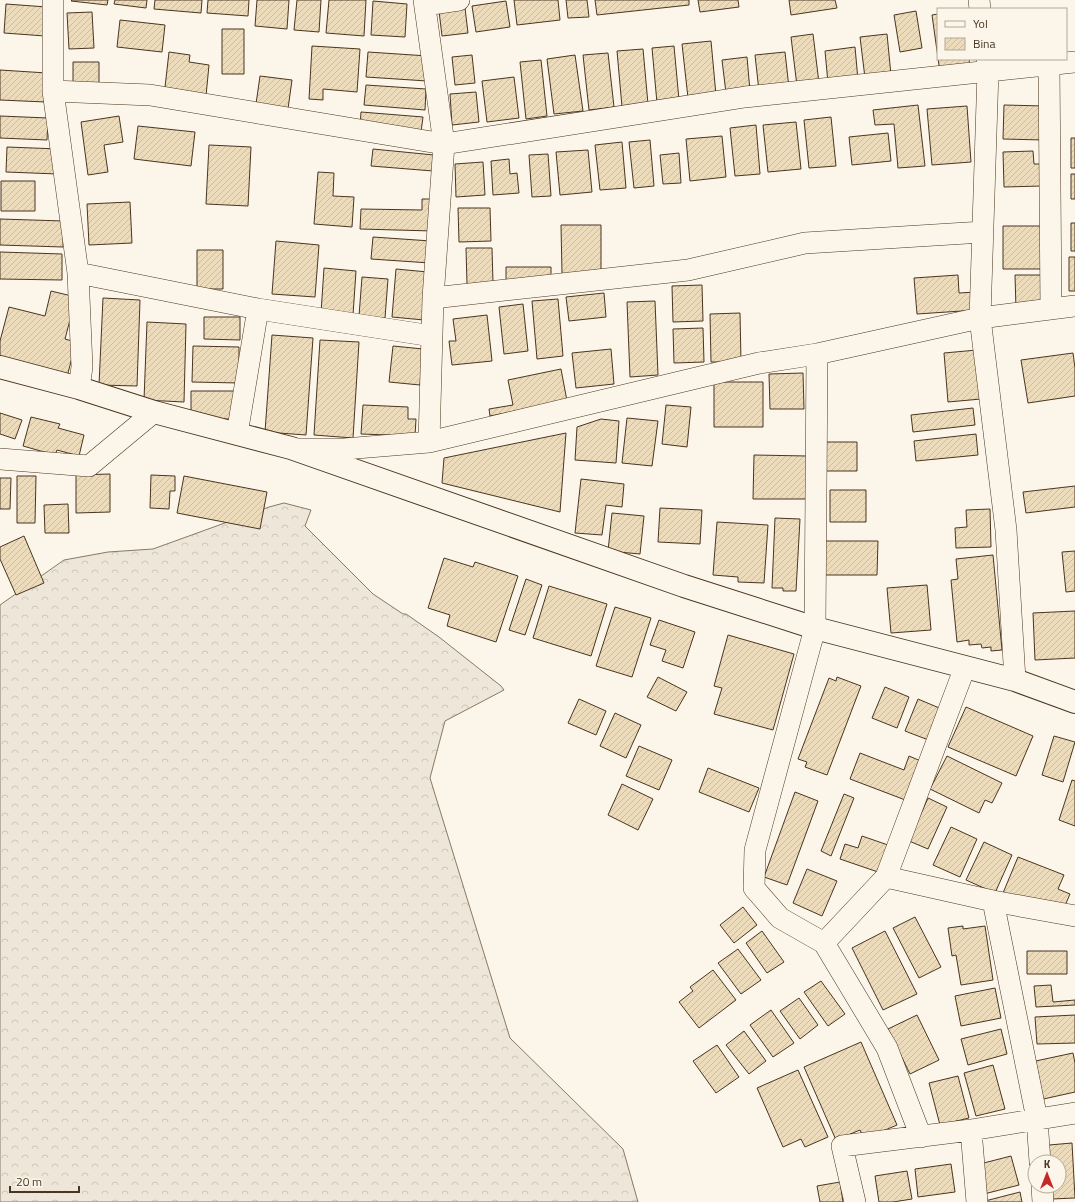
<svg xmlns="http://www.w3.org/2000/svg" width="1075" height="1202" viewBox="0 0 1075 1202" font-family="'Titillium Web',sans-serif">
<defs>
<pattern id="forest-crowns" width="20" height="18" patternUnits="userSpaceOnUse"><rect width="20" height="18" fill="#ede6d9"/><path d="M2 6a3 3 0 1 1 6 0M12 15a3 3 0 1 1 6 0" fill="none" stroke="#cdc6ba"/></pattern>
<pattern id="building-hatch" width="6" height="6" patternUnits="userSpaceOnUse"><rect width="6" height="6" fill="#ecdcbc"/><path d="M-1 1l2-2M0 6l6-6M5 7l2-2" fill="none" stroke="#ccbda1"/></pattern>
</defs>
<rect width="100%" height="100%" fill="#fbf6e9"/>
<path fill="url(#forest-crowns)" stroke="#887966" d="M284 503 311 510 305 526 373 594 403 614H406L439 637 501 686 504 690 445 721 430 778 510 1038 623 1149 638 1202H0V605L64 560 108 552 153 549 269 507Z"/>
<path fill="url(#building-hatch)" stroke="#4a3520" d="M72 0H108L107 5 71 1Z
M115 0H147L146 8 114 4Z
M155 0H202L201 13 154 9Z
M208 0H249L248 16 207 13Z
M257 0H289L287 29 255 26Z
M297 0H321L319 32 294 30Z
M329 0H366L364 36 326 33Z
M514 0H558L560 20 517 25Z
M566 0H587L589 17 568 18Z
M595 0H689V5L597 15Z
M698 0H738L739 7 700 12Z
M789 0H835L837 8 791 15Z
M373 1 407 4 405 37 371 35Z
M506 1 510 27 476 32 472 6Z
M6 4 47 7 45 36 4 33Z
M465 8 468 33 442 36 439 11Z
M916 11 922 48 900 52 894 15Z
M92 12 94 48 69 49 67 13Z
M938 14V58L932 15Z
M120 20 165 25 162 52 117 47Z
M222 29H244V74H222Z
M813 34 819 83 797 86 791 37Z
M887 34 891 75 865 78 860 37Z
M711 41 716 95 688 98 682 44Z
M312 46 360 49 357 92 323 89V100L309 99Z
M674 46 679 100 657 103 652 48Z
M855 47 858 80 828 83 825 51Z
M643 49 648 104 622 107 617 51Z
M169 52 190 55 189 62 209 65 206 96H164Z
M368 52 428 56 427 81 366 77Z
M785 52 789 88 759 91 755 55Z
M608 53 614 107 589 110 583 55Z
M472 55 475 83 455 85 452 57Z
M575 55 583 111 554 114 547 59Z
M747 57 750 91 726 93 722 60Z
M938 59H969L970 67 940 71Z
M541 60 547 116 526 119 520 62Z
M73 62H99V92H73Z
M0 70 47 73 46 102 0 100Z
M260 76 292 80 287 116 255 111Z
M514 77 519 118 487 122 482 81Z
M366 85 426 89 425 110 364 105Z
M476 92 479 122 452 125 450 94Z
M918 105 925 166 898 168 894 124 875 125 873 110Z
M1004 105 1044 106 1043 140 1003 139Z
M967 106 971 162 932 165 927 109Z
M361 112 423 117 421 132 360 127Z
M0 116 48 118 47 140 0 138Z
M119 116 123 142 104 145 108 172 88 175 81 122Z
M831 117 836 166 809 168 804 120Z
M796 122 801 169 768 172 763 125Z
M756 125 760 174 735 176 730 128Z
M138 126 195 132 191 166 134 159Z
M888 133 891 161 852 165 849 137Z
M722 136 726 177 690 181 686 139Z
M1071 138H1075V168H1071Z
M650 140 654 186 634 188 629 142Z
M622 142 626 188 600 190 595 145Z
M209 145 251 147 248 206 206 204Z
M7 147 59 149 58 174 6 172Z
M373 149 434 155 433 171 371 166Z
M588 150 592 192 560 195 556 152Z
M1033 151 1034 164H1043V186L1004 187 1003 152Z
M679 153 681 183 663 184 660 155Z
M548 154 551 196 532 197 529 155Z
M509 159 510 174 517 173 519 193 493 195 491 161Z
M483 162 485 195 456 197 455 164Z
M318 172 334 173 333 196 354 197 352 227 314 224Z
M1071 174H1075V199H1071Z
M1 181H35V211H1Z
M422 199H433V231L360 229 361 209 422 210Z
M130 202 132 243 89 245 87 204Z
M458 208H490L491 241 459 242Z
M0 219 64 221 63 247 0 245Z
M1071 223H1075V251H1071Z
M561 225H601V274H562Z
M1003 226H1048V269H1003Z
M373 237 431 241 430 263 371 259Z
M276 241 319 245 315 297 272 294Z
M466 248H492L493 283 467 284Z
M197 250H223V289H197Z
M0 252 62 254V280L0 279Z
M1069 257H1075V291H1069Z
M506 267H551V280H506Z
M324 268 356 271 353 315 321 313Z
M396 269 428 272 424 320 392 317Z
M958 275 959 293 976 292 977 310 917 314 914 278Z
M1015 275H1048V309H1016Z
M362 277 388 279 385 318 359 316Z
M702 285 703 321 673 322 672 286Z
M51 291 76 297 65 339 76 342 67 377 0 360V341L9 307 45 316Z
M604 293 606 317 569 321 566 297Z
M103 298 140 300 137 386 99 385Z
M558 299 563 356 537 359 532 301Z
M655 301 658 375 630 377 627 302Z
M523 304 528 351 504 354 499 307Z
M740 313 741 362H711L710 314Z
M487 315 492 361 452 365 449 341H456L453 319Z
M204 317H240V340L204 339Z
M147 322 186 324 184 402 144 400Z
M703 328 704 362 674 363 673 329Z
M272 335 313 338 306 435 265 432Z
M320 340 359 342 353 438 314 435Z
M193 346 239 347V383L192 382Z
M393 346 423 349 420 385 389 382Z
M611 349 614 384 576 388 572 353Z
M977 350 981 399 948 402 944 353Z
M1073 353 1075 368V396L1028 403 1021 360Z
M561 369 567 401 490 416 489 409 513 405 508 380Z
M803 373 804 409H770L769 374Z
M714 382H763V427H714Z
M191 391H237V419H191Z
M363 405 408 407V419H416L415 436 361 434Z
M666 405 691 407 687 447 662 444Z
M973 408 975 425 913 432 911 415Z
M0 413 22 420 15 439 0 434Z
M31 417 60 424 58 428 84 435 79 456 57 450 55 455 23 446Z
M627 418 658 421 652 466 622 463Z
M601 419 619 421 616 463 575 460 577 427Z
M566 433 560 512 442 483 444 458Z
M976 434 978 455 916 461 914 441Z
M826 442H857V471H826Z
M754 455 807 456 806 499H753Z
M110 474V512L76 513V475Z
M151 475 175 476V491H170L169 509 150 508Z
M17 476H36L35 523H17Z
M184 476 267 492 260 529 177 513Z
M0 478H11L10 509H0Z
M581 479 624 484 622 507 606 505 602 535 575 533Z
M1075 486V507L1026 513 1023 492Z
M830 490H866V522H830Z
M68 504 69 533H45L44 505Z
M660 508 702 510 700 544 658 542Z
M990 509 991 547 956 548 955 528 967 527 966 510Z
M612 513 644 516 640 554 608 551Z
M775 518 800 519 796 591H783V588H772Z
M717 522 768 525 764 583 738 582V577L713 575Z
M24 536 44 583 16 595 0 559V547Z
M825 541H878L877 575H824Z
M1075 551V591L1066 592 1062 552Z
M993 555 1002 650 991 651V647L982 648 981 644 969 645V640L957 642 951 580 958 579 956 559Z
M444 558 473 567 475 562 518 576 496 642 447 626 450 615 428 608Z
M526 579 542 585 525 635 509 630Z
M927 585 931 630 891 633 887 588Z
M549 586 607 604 591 656 533 638Z
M615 607 651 618 632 677 596 666Z
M1075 611V658L1035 660 1033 613Z
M659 620 695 632 683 668 662 661 666 650 650 645Z
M728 635 794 654 773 730 714 714 722 688 714 686Z
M658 677 687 692 676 711 647 697Z
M837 677 861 686 827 775 805 767 807 762 798 759 829 678 836 681Z
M885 687 909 697 897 728 872 718Z
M579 699 606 711 596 735 568 723Z
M918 699 944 710 931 741 905 731Z
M966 707 1033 736 1016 776 948 747Z
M615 713 641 725 626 758 600 746Z
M1054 736 1075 742 1063 782 1042 775Z
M639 746 672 760 659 790 626 776Z
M860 753 904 770 909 756 923 762 908 801 850 779Z
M947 756 1002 783 992 803 985 800 979 813 930 789Z
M708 768 759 788 749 812 699 792Z
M1072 780 1075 781V826L1059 820Z
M622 784 653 799 638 830 608 815Z
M795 792 818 801 787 885 764 877Z
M844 794 854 798 831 856 821 851Z
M928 798 947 807 928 849 909 841Z
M951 827 977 839 960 877 933 865Z
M862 836 888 845 878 872 840 859 845 844 858 848Z
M984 842 1012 855 995 893 966 880Z
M1018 857 1064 875 1058 889 1070 894 1064 908 1003 893Z
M807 869 837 881 822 916 793 903Z
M743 907 757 925 734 943 720 925Z
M915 917 941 967 919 978 893 928Z
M963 926V929L985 926 993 980 961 985 956 955 952 956 948 928Z
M762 931 784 962 767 973 746 943Z
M885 931 917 994 883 1010 852 948Z
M738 949 761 980 741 994 718 963Z
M1027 951H1067V974H1027Z
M713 970 736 1000 699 1028 679 1002 693 991 690 987Z
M821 981 845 1014 828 1026 804 992Z
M1051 985 1053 1002 1075 1000V1005L1036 1007 1034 986Z
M995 988 1001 1018 961 1026 955 996Z
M799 998 818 1025 800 1039 780 1011Z
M771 1010 794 1043 773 1057 750 1025Z
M917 1015 939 1060 910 1074 888 1029Z
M1075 1015V1043L1037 1044 1035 1017Z
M1001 1029 1007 1054 968 1065 961 1039Z
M744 1031 766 1061 749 1074 726 1045Z
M861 1042 897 1125 864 1139 860 1130 836 1140 804 1067Z
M717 1045 739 1077 716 1093 693 1061Z
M1073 1053 1075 1063V1092L1039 1100 1031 1062Z
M993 1065 1005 1109 976 1116 964 1073Z
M798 1070 828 1137 805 1147 801 1139 783 1147 757 1088Z
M958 1076 969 1118 940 1125 929 1083Z
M1072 1143 1075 1198 1052 1199 1051 1186H1059V1162H1050L1049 1145Z
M1011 1156 1019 1185 984 1194 976 1165Z
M951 1164 955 1192 918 1197 915 1169Z
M907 1171 912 1199 893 1202H879L875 1176Z
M840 1182 843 1202H820L817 1186Z
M1020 1192 1022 1202H985V1201Z"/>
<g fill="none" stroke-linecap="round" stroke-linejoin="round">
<defs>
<path id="minor" d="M53 0V91L78 273 82 367 79 388
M424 0 444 144 433 298 429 442
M979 0 980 9
M425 5 459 0
M987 59 988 71 980 318 1006 530 1015 680
M1049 65 1051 309
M53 91 150 95 444 144 745 97 1075 62
M78 273 258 309 432 336
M433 298 688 270 805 243 983 232
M817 354 815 628 755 850 754 888 780 918 824 943
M237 434 258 309
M298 449H344L429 442 759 363 817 354 980 318 1075 306
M0 459 89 466 154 412
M886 877 993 901 1075 916
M993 901 1037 1119 1040 1162
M971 1130 977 1202
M921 1137 887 1048 824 943 886 877 965 667
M1042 1186 1043 1202
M855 1202 842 1146 971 1130 1075 1113"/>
<path id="tertiary" d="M0 367 79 388 154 412 291 448 684 586 815 628 1015 680 1075 702"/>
</defs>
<use href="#minor" stroke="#4a3520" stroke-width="22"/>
<use href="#tertiary" stroke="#4a3520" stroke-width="24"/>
<use href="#minor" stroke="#fbf6e9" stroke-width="21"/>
<use href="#tertiary" stroke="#fbf6e9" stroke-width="22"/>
</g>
<rect x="937" y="8" width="130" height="52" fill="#fbf6e9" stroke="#b4a999"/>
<rect x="945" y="21" width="20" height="6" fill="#fbf6e9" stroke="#b4a999"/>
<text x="973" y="28" font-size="12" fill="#4a3520">Yol</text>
<rect x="945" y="38" width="20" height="12" fill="url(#building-hatch)" stroke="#b4a999"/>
<text x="973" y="48" font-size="12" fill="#4a3520">Bina</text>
<g transform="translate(1047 1174)"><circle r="19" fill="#fbf6e9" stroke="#b4a999"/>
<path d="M0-3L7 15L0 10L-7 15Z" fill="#c62828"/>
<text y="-6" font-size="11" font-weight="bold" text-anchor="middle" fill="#4a3520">K</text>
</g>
<path d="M10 1186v6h69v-6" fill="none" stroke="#4a3520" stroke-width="2"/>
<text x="16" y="1186" font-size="12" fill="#4a3520" stroke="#fbf6e9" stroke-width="3" paint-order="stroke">20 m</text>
</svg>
